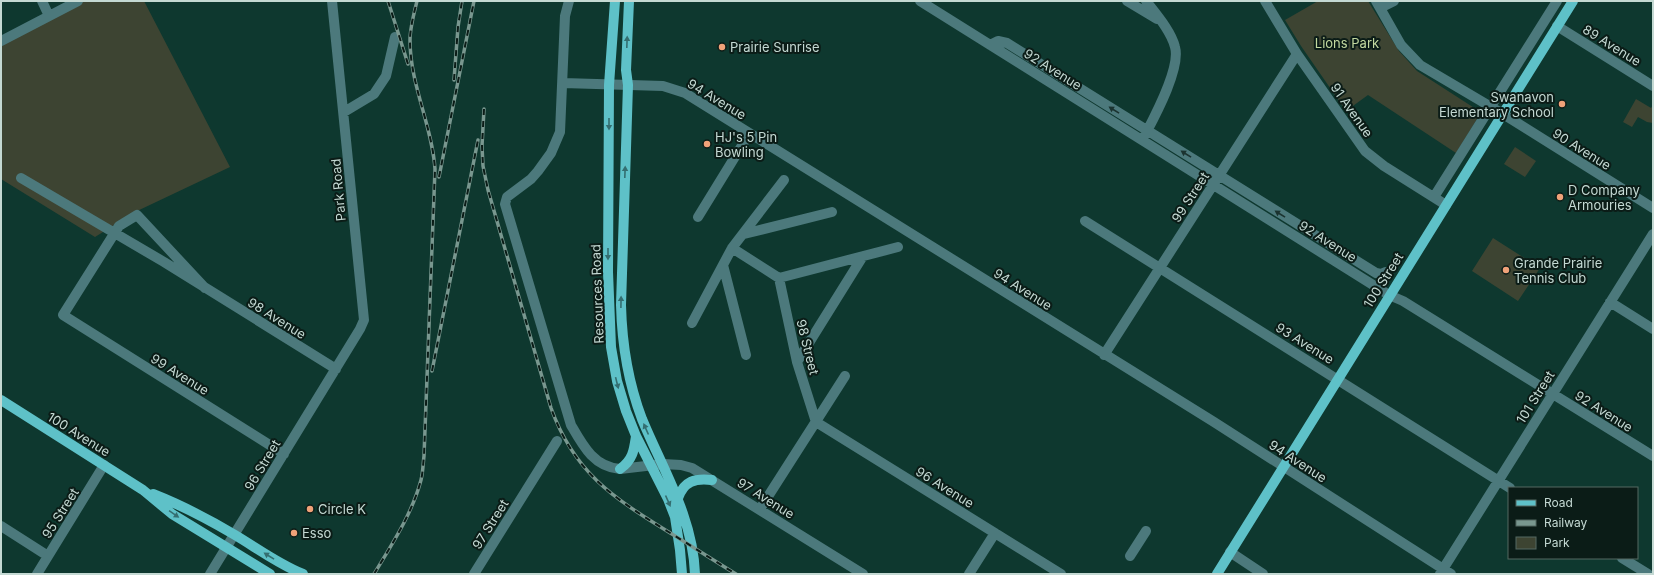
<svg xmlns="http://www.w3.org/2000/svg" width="1654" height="575" viewBox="0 0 1654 575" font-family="Inter,sans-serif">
<rect width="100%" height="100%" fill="#0e382f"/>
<path fill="#3d4432" d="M82 1H144L230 167 135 212 95 237 1 179V38Z
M1318 1H1368L1399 51 1417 71 1479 111V116L1456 153 1368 95 1346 111 1301 46 1285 20Z
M1636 99 1651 108 1653 105V123L1647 122 1638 117 1632 127 1623 122Z
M1515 147 1536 161 1525 177 1504 164Z
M1493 238 1540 268 1518 301 1472 271Z"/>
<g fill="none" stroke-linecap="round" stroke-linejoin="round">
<path stroke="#4c797c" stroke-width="10" d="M42 1 49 16
M569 1 565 16 560 132 551 153 538 171 531 179 507 197 505 204 571 425C583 446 594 467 620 469L663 464 681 465 692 468 863 574
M920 1 1389 295 1403 301 1653 456
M1127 1 1157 19
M1265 1 1297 54 1365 151 1384 166 1446 205
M1376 1 1401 45 1420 65 1503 114 1653 208
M1380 8 1394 1
M1557 26 1653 86
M1 41 78 1
M990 45 998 41 1007 43 1376 273 1381 274 1386 272
M563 83 663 86 685 93 1214 422 1451 574
M344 112 374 94 386 76 395 37
M1145 135C1155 116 1181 68 1175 47 1171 31 1156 14 1146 1
M21 178 164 262 336 369
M1434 197 1557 1
M698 217 749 134
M1085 221 1510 488
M744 234 832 212
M732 248 779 278 898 247
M723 265 746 355
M779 278 797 362 816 422
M205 288 137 215 119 226 63 315 284 454
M1610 302 1653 329
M692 323 732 248 784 180
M1104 355 1297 54
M797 362 863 256
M816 422 1061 574
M760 509 845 376
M1 526 48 556
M1230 552 1263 574
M1130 556 1146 531
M1622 558 1648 574
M37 574 104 465
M210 574 360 329 364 320 332 1
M474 574 557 441
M969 574 995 533
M1440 574 1653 234"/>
<path stroke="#5ec1c8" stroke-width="10" d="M615 1 609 85 608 272 611 347 617 381 626 411 636 436 668 499 675 517 680 550 682 574
M629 1 626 70 628 85 621 305C622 345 628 382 642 419 663 470 693 517 695 574
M1 400 143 490 172 514 270 574
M620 469C633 460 634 450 636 436
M153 494C181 505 208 519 235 535 257 548 278 564 303 574
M678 498C684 481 695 478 712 480
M1217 574 1573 1"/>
<defs>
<path id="rail" d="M388 1 408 64
M454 80 458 27 462 1
M484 109 482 146 483 166 488 190 551 408C574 472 612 497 667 531 690 545 713 560 736 574
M439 177 474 1
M432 371 478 140
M374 574C392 544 412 514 421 480 423 472 423 464 424 456L435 169C432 125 410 85 410 40 410 28 414 13 417 1"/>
</defs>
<use href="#rail" stroke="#79978f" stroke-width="3.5"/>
<use href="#rail" stroke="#0b1c17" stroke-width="2" stroke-dasharray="6" stroke-linecap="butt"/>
</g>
<defs><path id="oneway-solid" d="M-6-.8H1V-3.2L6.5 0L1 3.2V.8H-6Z"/></defs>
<g fill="#346e70">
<use href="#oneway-solid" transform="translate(627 42) rotate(-88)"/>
<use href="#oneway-solid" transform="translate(609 124) rotate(90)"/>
<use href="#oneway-solid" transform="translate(625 172) rotate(-88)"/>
<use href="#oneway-solid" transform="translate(608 254) rotate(90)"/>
<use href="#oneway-solid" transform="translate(621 302) rotate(-89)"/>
<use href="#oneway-solid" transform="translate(617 383) rotate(76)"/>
<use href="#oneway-solid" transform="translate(646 429) rotate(-114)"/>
<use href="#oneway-solid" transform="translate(668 501) rotate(66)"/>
<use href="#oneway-solid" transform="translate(174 514) rotate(35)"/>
<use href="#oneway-solid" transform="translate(269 556) rotate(-148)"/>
</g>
<g fill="#1b3330">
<use href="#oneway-solid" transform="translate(1114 110) rotate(-148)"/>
<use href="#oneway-solid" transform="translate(1186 154) rotate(-148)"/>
<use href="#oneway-solid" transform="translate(1280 214) rotate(-148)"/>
</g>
<g fill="#f0a279" stroke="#0b1c17" stroke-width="1.5">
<circle cx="722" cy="47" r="4"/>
<circle cx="1562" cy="104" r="4"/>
<circle cx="707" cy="144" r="4"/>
<circle cx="1560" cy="197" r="4"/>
<circle cx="1506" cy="270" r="4"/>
<circle cx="310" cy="509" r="4"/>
<circle cx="294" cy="533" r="4"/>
</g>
<g text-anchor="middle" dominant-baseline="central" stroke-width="4" stroke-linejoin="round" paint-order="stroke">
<g font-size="13" fill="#c3d9a0" stroke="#0b1c17">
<text x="1347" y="43">Lions Park</text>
</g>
<g font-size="13" fill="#c4d9d3" stroke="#0b1c17">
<text transform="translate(1612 45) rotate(32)">89 Avenue</text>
<text transform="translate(1053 69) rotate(32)">92 Avenue</text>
<text transform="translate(717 99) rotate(31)">94 Avenue</text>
<text transform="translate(1352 110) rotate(55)">91 Avenue</text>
<text transform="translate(1582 149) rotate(32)">90 Avenue</text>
<text transform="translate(338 190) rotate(-95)">Park Road</text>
<text transform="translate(1190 197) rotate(-57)">99 Street</text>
<text transform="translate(1328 241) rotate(32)">92 Avenue</text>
<text transform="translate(1383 280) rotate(-58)">100 Street</text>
<text transform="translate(1023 289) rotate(32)">94 Avenue</text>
<text transform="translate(597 294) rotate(-92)">Resources Road</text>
<text transform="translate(277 318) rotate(32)">98 Avenue</text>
<text transform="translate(1305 343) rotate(32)">93 Avenue</text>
<text transform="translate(808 347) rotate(76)">98 Street</text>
<text transform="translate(180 374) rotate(32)">99 Avenue</text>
<text transform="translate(1535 397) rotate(-58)">101 Street</text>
<text transform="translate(1604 411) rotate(32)">92 Avenue</text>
<text transform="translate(79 434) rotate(32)">100 Avenue</text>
<text transform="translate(1298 461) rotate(33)">94 Avenue</text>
<text transform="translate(262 465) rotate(-59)">96 Street</text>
<text transform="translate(945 487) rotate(32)">96 Avenue</text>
<text transform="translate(766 498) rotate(32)">97 Avenue</text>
<text transform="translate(60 513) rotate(-58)">95 Street</text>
<text transform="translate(490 524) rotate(-58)">97 Street</text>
</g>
<g font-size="13" fill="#c4d9d3" stroke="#0b1c17" text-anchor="start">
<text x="730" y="47">Prairie Sunrise</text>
<text x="1554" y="97" text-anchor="end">Swanavon<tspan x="1554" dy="15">Elementary School</tspan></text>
<text x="715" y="137">HJ's 5 Pin<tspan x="715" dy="15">Bowling</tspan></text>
<text x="1568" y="190">D Company<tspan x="1568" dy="15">Armouries</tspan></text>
<text x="1514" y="263">Grande Prairie<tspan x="1514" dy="15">Tennis Club</tspan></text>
<text x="318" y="509">Circle K</text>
<text x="302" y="533">Esso</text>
</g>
</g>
<rect width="1654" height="575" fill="none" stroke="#c4d9d3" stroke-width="4"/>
<rect x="1508" y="487" width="130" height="72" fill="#0b1c17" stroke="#556862"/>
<rect x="1516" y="500" width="20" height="6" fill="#5ec1c8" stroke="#556862"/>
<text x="1544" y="507" font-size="12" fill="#c4d9d3">Road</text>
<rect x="1516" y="520" width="20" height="6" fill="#79978f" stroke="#556862"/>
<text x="1544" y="527" font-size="12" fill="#c4d9d3">Railway</text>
<rect x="1516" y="537" width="20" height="12" fill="#3d4432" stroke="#556862"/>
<text x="1544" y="547" font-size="12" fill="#c4d9d3">Park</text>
</svg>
